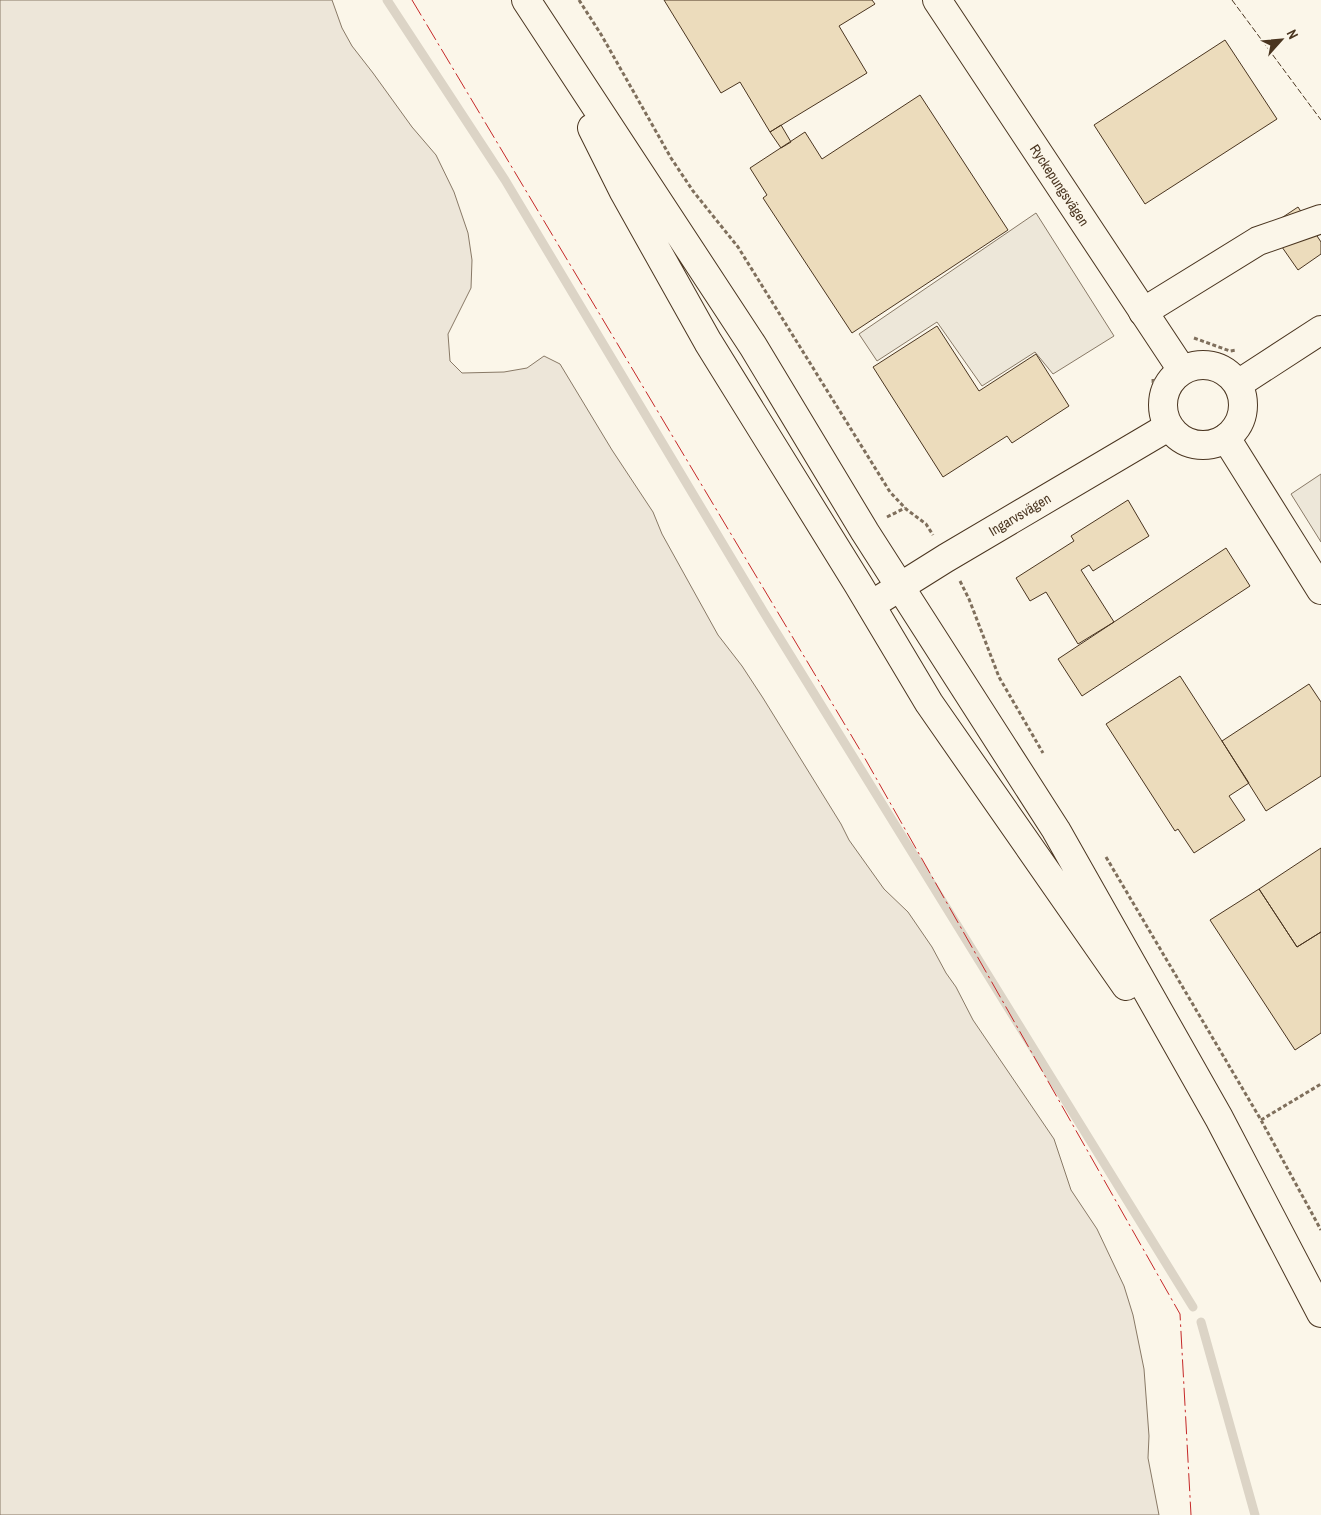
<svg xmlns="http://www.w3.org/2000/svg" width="1321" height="1515" viewBox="0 0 1321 1515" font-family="'Archivo Narrow',sans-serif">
<rect width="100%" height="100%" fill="#fbf6e9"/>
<path fill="#ede6d9" stroke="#887966" d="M0 0H332L342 28 352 46 373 73 412 127 436 155 454 192 468 233 472 260 471 288 448 334 450 361 462 373 504 372 527 368 544 356 560 364 612 450 653 512 662 534 718 635 742 666 763 698 841 824 849 840 884 889 908 912 932 947 946 973 956 987 973 1020 1054 1139 1071 1190 1097 1229 1124 1286 1133 1315 1144 1369 1149 1436 1148 1458 1159 1515H0Z"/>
<path fill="#ede7d9" stroke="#887966" d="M1036 213 1114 336 1053 374 1035 352 982 386 937 322 877 361 859 334Z
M1321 474V542L1291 494Z"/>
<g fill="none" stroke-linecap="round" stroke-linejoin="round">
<path stroke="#dcd4c6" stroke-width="9" d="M387 0 505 180 763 611 1193 1307
M1201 1322 1255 1515"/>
</g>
<path fill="#ecdcbc" stroke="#4a3520" d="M664 0H872L875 4 839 26 867 73 770 132 740 82 721 93Z
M1225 40 1277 119 1145 204 1094 125Z
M920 95 1008 230 852 333 763 198 767 195 750 168 805 132 822 159Z
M781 125 791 142 781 148 770 132Z
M1298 207 1321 242V254L1298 270 1268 227Z
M937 326 979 391 1036 354 1069 406 1012 443 1007 436 943 477 873 367Z
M1128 500 1149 536 1093 571 1089 565 1081 570 1114 622 1078 644 1046 592 1030 601 1016 578 1074 541 1071 536Z
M1226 548 1250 586 1082 696 1058 659Z
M1180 676 1249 783 1229 796 1245 820 1194 853 1178 829 1175 831 1106 724Z
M1309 684 1321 702V776L1266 811 1222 741Z
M1321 848V932L1297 947 1259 889Z
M1259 889 1297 947 1321 932V1033L1295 1050 1210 920Z"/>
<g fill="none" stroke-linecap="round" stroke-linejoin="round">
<defs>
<g id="minor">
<path id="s1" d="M937 0 1182 370"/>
<path d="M1143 312 1258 241 1321 219"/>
<circle cx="1203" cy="405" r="40"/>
<path d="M1238 384 1321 330"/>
<path d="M1226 438 1321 590"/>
<path id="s2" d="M871 605 946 558 1168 427"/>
</g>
<path id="major" d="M526 0 753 346 865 532 1056 830 1219 1118 1321 1313
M592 128 624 192 708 342 858 584 929 703 1126 986"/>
</defs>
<use href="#minor" stroke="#4a3520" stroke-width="30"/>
<use href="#major" stroke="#4a3520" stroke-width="30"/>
<path stroke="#7f6f5c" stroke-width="3" stroke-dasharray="4 2.5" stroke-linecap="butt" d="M579 0 602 36 671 158 693 191 738 247 890 492 906 509 926 524 933 535
M1194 338 1230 351 1237 350
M1153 379 1154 402
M887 517 905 508
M960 581 969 599 999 677 1043 753
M1106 857 1261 1120 1321 1230
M1261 1120 1321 1084"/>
<use href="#minor" stroke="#fbf6e9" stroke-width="28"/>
<use href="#major" stroke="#fbf6e9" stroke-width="28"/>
<path stroke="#4a3520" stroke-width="1" stroke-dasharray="6 2.5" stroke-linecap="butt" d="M1232 0 1321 120"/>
<path stroke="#c62828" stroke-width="1" stroke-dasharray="18 4 2.5 4" stroke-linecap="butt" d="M412 0 863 755 1180 1314 1191 1515"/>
</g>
<g text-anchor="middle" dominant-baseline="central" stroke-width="4" stroke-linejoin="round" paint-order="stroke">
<g font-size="14" fill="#4a3520" stroke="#fbf6e9">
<text stroke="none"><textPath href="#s1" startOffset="222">Ryckepungsvägen</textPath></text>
<text stroke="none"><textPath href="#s2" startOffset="174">Ingarvsvägen</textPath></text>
</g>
</g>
<g transform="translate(1281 40) rotate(63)" stroke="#fbf6e9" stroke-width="4" paint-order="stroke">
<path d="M0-4L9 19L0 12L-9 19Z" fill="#4a3520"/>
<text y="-8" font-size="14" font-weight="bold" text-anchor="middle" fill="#4a3520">N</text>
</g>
</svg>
